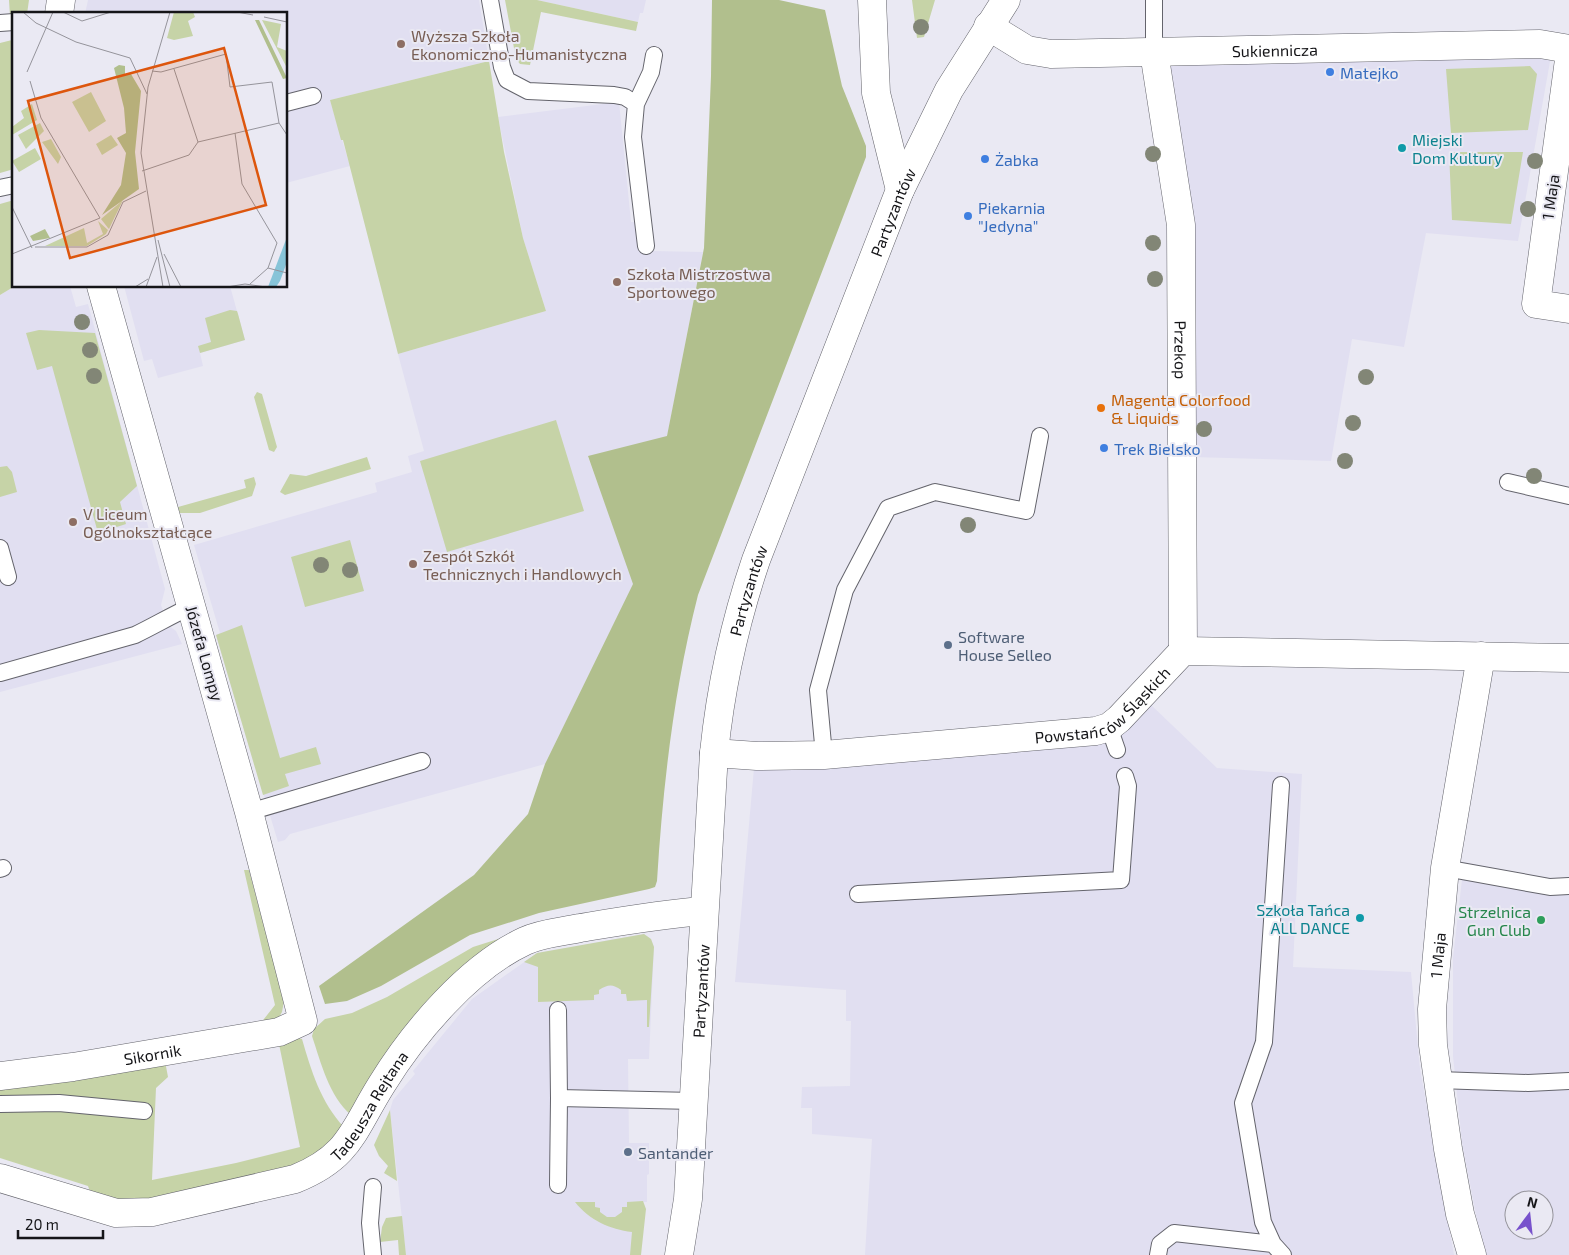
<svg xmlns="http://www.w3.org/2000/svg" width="1569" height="1255" viewBox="0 0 1569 1255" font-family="'Exo 2',sans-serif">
<rect width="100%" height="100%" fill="#eae9f3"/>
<path fill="#e1dff1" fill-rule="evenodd" d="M88 0H479L489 61 330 100 350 166 286 183V14H85Z
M537 0H646L643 13H640L638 22Z
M1551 56 1518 241 1426 233 1404 347 1352 339 1331 461 1192 457 1165 62Z
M619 102 631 222 652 223 651 251 703 252 667 437 588 457 634 583 545 764 290 834 285 840 278 842 216 635 220 633 194 545 377 492 375 483 412 472 408 456 424 451 398 354 546 311 523 238 498 117Z
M15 286H70L76 307 88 304 165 589 161 605 168 625 176 631 182 644 0 692V295Z
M124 286H230L245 340 200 353 203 366 158 378 152 359 144 361Z
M1149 703 1217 768 1302 774 1293 967 1411 972 1420 1069 1454 1255H865L872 1139 812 1134V1108H801L802 1087 850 1086 851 1021H846V990L735 982 754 768 1089 738Z
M1464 862 1569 884V1255H1486L1482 1246 1462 1142 1453 1056V958ZM1514 1200H1544V1230H1514Z
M644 934 651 939 654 947 649 1059H628L629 1143H649V1174L647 1175V1202H639L634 1255H406L390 1110 393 1100 415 1074 413 1071 472 999 537 953Z"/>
<path fill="#c6d3a7" d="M9 0H29L27 14 10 16Z
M505 0H537L638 22 636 31 541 12 530 65 520 64 516 59Z
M912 0H935L924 37 917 38Z
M11 31H14V169L0 173V43L12 40Z
M489 61 504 152 523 238 546 311 398 354 343 140H341L330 100Z
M1530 66 1537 74 1528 130 1451 133 1446 69Z
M1449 152H1523L1511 224 1452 220Z
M14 200 15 286 0 295V204Z
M230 310 237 311 238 314 245 340 200 353 198 346 211 342 205 318Z
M39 330 95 333 137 486 120 502 126 524 98 533 52 366 37 370 26 333Z
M257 392 262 394 277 447 274 452 269 450 254 397Z
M556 420 584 511 447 552 420 461Z
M367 457 371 469 285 495 280 492 290 474 306 476Z
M7 466 12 472 17 492 0 497V467Z
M254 477 256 484 252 496 200 513H180L178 507 246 488 244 480Z
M350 540 364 591 305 607 291 557Z
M242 625 280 758 316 747 321 764 285 774 289 786 263 795 216 635Z
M244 870H249L284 1001 282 1012 278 1019 260 1024 275 1005Z
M514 934 351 1115C329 1096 321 1063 312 1036L314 1029 325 1019 352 1013 387 997 473 947Z
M644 934 651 939 654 947 649 1027H647V1000L627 1001 626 994H621V990C613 984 608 984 599 990V994L594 995V1000L538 1002V967L524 962 537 953Z
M294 1037 302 1039C311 1070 321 1103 344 1127L321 1151 306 1162 156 1199 123 1202 92 1197 88 1186 0 1158V1084L165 1061 168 1077 156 1088 152 1180 236 1163 300 1147 279 1044Z
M390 1110 397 1181 384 1173 388 1166 379 1156 374 1145Z
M643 1201 646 1209 641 1255H630L632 1232C610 1229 590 1221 575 1202H595V1207L600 1208V1212L607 1217H615L622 1212V1207H627V1202Z
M402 1216 406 1255H399L398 1240 380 1242 382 1227 386 1218Z"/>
<path fill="#b1bf8d" d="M712 0H779L825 10 842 86 866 146V157L698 595C674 689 663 784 657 881L655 887 649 889 539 913 470 935 381 986 347 1001 325 1004 319 986 474 875 528 814 545 764 633 584 588 456 667 436 704 248 711 76Z"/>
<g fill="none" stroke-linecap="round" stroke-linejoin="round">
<defs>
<path id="service" d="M490 0 502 67 507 80 528 91 614 95 625 97 636 104 633 137 646 246
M1154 0V52
M0 23 14 22
M286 103 313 96
M636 104 651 72 654 55
M0 188 14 185
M1508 482 1569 496
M0 548 8 577
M0 673 135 635C154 626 172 615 192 606
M1109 727 1117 750
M824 755 818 690 845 590 888 508 935 492 1026 511 1040 436
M1281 785 1264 1042 1243 1103 1263 1222 1273 1244 1283 1255
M249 812 422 761
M1445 868 1550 887 1569 886
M0 869 3 868
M858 894 1121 880 1128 786 1125 776
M558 1010 559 1098 694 1101
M1438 1080 1528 1083 1569 1081
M0 1104 59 1103 144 1111
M558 1185 559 1098
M373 1255 370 1223 373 1187
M1158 1255 1160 1244 1174 1233 1273 1244"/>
<g id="minor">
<path d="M59 14 61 0"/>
<path id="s1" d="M988 26 1027 50 1051 54 1540 44 1569 49"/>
<path id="s2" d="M1154 52 1181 225 1183 651"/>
<path d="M1569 60 1536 304 1569 309"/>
<path id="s3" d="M714 753 757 756 824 755 1096 731 1109 727 1119 719 1183 651 1569 658"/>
<path id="s4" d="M0 1076 73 1067 279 1032 303 1021 249 812 101 286"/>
<path id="s5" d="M0 1178 116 1213 152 1212 295 1179C350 1157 353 1130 382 1084 414 1032 469 967 525 941 542 933 562 932 580 928 622 921 662 914 704 911"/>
<path id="s6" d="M1472 1255 1460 1214 1448 1149 1433 1045 1432 1009 1445 868 1481 656"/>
</g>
<path id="tertiary" d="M872 0 876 93 900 190"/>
<g id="secondary">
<path id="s7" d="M679 1255 688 1199 714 753C721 684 734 625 756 560L900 190 949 90 1006 0"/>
</g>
</defs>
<use href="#service" stroke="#64646c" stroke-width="18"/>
<use href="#minor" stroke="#64646c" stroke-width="29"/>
<use href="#tertiary" stroke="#64646c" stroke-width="29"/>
<use href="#secondary" stroke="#64646c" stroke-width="29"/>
<use href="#service" stroke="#fff" stroke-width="16"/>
<use href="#minor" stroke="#fff" stroke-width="28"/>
<use href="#tertiary" stroke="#fff" stroke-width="28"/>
<use href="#secondary" stroke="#fff" stroke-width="28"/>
</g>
<g fill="#828676">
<circle cx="921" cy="27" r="8"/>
<circle cx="1153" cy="154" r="8"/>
<circle cx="1535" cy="161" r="8"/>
<circle cx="1528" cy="209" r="8"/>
<circle cx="1153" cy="243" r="8"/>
<circle cx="1155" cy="279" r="8"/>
<circle cx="82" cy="322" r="8"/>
<circle cx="90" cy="350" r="8"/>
<circle cx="94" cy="376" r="8"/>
<circle cx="1366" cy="377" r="8"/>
<circle cx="1353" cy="423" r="8"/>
<circle cx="1204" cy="429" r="8"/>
<circle cx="1345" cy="461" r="8"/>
<circle cx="1534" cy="476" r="8"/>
<circle cx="968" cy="525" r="8"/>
<circle cx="321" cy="565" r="8"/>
<circle cx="350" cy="570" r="8"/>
</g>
<g fill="#8d6e63" stroke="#eae9f3" stroke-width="2">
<circle cx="401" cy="44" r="5"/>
<circle cx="617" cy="282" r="5"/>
<circle cx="73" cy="522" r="5"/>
<circle cx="413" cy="564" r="5"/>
</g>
<g fill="#3f7fe0" stroke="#eae9f3" stroke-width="2">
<circle cx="1330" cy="72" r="5"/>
<circle cx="985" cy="159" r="5"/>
<circle cx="968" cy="216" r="5"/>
<circle cx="1104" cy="448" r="5"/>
</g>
<g fill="#0f9aa8" stroke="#eae9f3" stroke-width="2">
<circle cx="1402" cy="148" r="5"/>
<circle cx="1360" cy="918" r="5"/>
</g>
<circle fill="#e8710a" stroke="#eae9f3" stroke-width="2" cx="1101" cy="408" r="5"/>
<g fill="#5c6f8a" stroke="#eae9f3" stroke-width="2">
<circle cx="948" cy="645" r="5"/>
<circle cx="628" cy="1152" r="5"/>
</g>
<circle fill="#2e9e5b" stroke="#eae9f3" stroke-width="2" cx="1541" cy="920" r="5"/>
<g text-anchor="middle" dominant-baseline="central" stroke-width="4" stroke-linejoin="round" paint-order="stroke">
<g font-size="16" fill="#785e54" stroke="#eae9f3" text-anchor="start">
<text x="411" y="35">Wyższa Szkoła<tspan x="411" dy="18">Ekonomiczno-Humanistyczna</tspan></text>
<text x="627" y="273">Szkoła Mistrzostwa<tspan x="627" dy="18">Sportowego</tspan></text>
<text x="83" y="513">V Liceum<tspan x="83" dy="18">Ogólnokształcące</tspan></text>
<text x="423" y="555">Zespół Szkół<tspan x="423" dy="18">Technicznych i Handlowych</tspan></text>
</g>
<g font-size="16" fill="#151518" stroke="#eae9f3">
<text stroke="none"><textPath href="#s1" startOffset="294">Sukiennicza</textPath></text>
<text transform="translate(1550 197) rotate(-82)">1 Maja</text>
<text stroke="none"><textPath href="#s7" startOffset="1075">Partyzantów</textPath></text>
<text stroke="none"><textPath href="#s2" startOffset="300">Przekop</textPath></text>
<text stroke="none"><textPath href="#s7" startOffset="670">Partyzantów</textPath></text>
<text transform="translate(205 653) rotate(74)">Józefa Lompy</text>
<text stroke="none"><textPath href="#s3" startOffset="400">Powstańców Śląskich</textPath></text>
<text stroke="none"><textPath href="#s6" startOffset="304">1 Maja</textPath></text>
<text stroke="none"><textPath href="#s7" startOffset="265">Partyzantów</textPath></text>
<text stroke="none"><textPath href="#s4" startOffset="154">Sikornik</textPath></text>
<text stroke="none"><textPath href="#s5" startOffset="411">Tadeusza Rejtana</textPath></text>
</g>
<g font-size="16" fill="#366cbe" stroke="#eae9f3" text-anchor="start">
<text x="1340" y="72">Matejko</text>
<text x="995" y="159">Żabka</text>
<text x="978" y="207">Piekarnia<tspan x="978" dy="18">"Jedyna"</tspan></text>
<text x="1114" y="448">Trek Bielsko</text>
</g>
<g font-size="16" fill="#0d838f" stroke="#eae9f3" text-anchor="start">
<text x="1412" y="139">Miejski<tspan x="1412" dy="18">Dom Kultury</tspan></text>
<text x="1350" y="909" text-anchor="end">Szkoła Tańca<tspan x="1350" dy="18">ALL DANCE</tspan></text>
</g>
<g font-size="16" fill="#c56008" stroke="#eae9f3" text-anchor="start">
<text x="1111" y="399">Magenta Colorfood<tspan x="1111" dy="18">&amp; Liquids</tspan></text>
</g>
<g font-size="16" fill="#4e5e75" stroke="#eae9f3" text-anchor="start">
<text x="958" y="636">Software<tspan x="958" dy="18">House Selleo</tspan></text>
<text x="638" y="1152">Santander</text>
</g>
<g font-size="16" fill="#27864d" stroke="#eae9f3" text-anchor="end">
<text x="1531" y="911">Strzelnica<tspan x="1531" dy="18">Gun Club</tspan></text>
</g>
</g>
<g transform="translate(12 12)">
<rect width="275" height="275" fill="#eae9f3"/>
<path d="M162 0H181L183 5 176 9 181 24 162 28 155 26ZM250 8 269 12 265 35 275 39V56ZM79 80 94 109 77 120 60 90ZM20 92 25 108 0 123V115L12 106 9 99ZM28 111 32 119 14 137 6 123ZM99 123 106 133 90 143 84 132ZM39 127 49 145 46 152 30 130ZM23 136 29 147 7 160 0 149ZM111 188 97 217 96 216 89 207ZM86 209 96 218 94 222 75 234H33L72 216 75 231 91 222Z" fill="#c6d3a7"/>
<path d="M243 8H247L275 66 271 67ZM107 53 113 54V62H119L129 79 123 140 127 177 90 203 109 173 114 141 105 126 114 121 112 96 102 56ZM33 217 38 226 21 229 18 224Z" fill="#b1bf8d"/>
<path d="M275 225V250L268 269 264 275H256Z" fill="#87c4d8"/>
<path fill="none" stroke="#95949b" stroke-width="1" d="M11 0 24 11 64 30 118 46 135 82M51 0 70 9 99 0M225 0 241 3M252 5 275 10M162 57 186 130M140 59 149 60 214 42 218 75 260 70 267 111 275 123M15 60 41 0M223 121 230 172 265 231 256 256 238 272M130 159 177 143 186 130 267 111M0 195 20 236M146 228 158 275M23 235H75L96 223 111 190 134 179M0 242 88 206 29 106 18 69M152 242 169 275M256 256 275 261M123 275 136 267M134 275 145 245M151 275 129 141 136 75 158 0M215 275 233 272 254 275"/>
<path fill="#dd560d" fill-opacity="0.15" stroke="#dd560d" stroke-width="2.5" d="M212 36 254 193 58 246 16 89Z"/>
<rect width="275" height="275" fill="none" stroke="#151518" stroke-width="2.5"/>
</g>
<g transform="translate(1529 1215) rotate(15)"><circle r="24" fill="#eae9f3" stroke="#95949b"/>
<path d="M0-4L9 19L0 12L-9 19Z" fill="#7852cc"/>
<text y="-8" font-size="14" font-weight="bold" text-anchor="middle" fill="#151518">N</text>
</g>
<path d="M18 1230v8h85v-8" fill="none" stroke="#151518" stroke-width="2.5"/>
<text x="25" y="1230" font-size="15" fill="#151518" stroke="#eae9f3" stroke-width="4" paint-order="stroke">20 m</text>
</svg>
